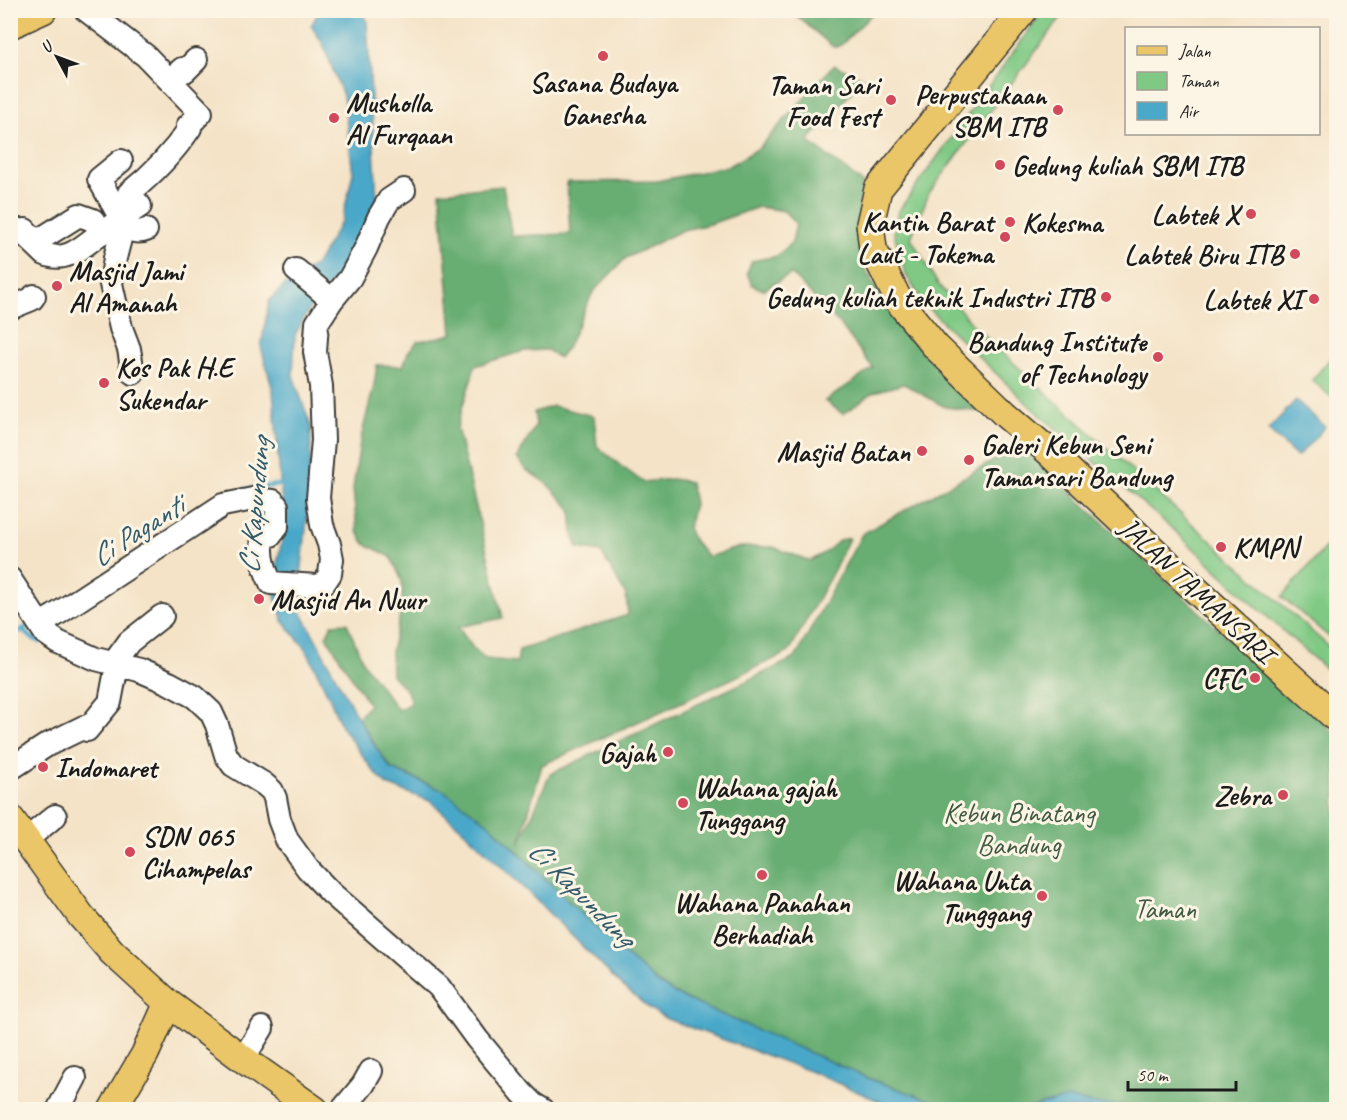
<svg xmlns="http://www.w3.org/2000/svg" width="1347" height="1120" viewBox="0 0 1347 1120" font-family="Caveat,sans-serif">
<rect width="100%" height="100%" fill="#fcf5e5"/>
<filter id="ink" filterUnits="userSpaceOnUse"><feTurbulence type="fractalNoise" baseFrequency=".0167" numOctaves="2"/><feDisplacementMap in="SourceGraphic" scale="12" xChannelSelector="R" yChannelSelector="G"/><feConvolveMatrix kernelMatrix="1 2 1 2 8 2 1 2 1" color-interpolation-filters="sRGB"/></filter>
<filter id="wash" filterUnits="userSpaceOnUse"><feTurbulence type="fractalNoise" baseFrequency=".008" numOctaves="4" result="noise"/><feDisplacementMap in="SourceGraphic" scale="24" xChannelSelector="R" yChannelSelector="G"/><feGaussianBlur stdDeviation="1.35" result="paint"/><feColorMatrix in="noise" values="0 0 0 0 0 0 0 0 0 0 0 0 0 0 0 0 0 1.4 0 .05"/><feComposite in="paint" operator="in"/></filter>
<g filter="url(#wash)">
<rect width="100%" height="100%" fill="#f4e3c7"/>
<path fill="#80c985" stroke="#4e7250" stroke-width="1.5" d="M1043 11H1066L929 193 911 238 937 283 973 325 1045 392 1336 653V678L1253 604 1175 531 1032 408 925 305 906 275 900 255 894 233 899 210Z
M1336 352V401L1312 380Z
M1336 535V643L1282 597Z"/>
<path fill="#68ad72" stroke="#426447" stroke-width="1.5" d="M791 11H875L841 45 836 47 832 46Z
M834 65 864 78 808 141 863 183 857 227 863 265 898 326 982 412 945 407 904 384 874 392 843 414 825 401 873 368 839 323 791 274 763 290 752 285 747 273 752 261 777 256 792 242 796 224 784 211 759 207 710 224 683 230 626 258 593 292 568 346 559 358 547 350 524 351 475 366C470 387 461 407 457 428L503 618 458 627 473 648 486 659 517 662 519 650 628 615 626 595 601 552 578 548 573 535 571 509 547 484 525 469 517 458 536 425 534 412 553 406 594 416 597 446 621 466 643 482 672 479 690 482 694 504 688 528 694 541 708 557 740 547H773L810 561 826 552 840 540 849 538 835 568 789 652 682 702 542 765 519 845 550 774 795 658 862 534 1020 446 1239 648 1311 710 1336 734V1109H955L870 1079 681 997 660 985 620 951 489 824 467 808 428 784 392 769 377 749 358 718 369 705 326 636 332 624 347 623 364 664 398 710 411 703 407 691 392 675 391 651 402 608V581L391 557 365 544 357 531 353 489 360 442 374 385 377 365 403 366 408 352 418 341 436 338 452 334 440 192 503 186 512 236 570 234 567 182 657 181 729 166 759 148Z"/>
<path fill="#4aa8c9" stroke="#336272" stroke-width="1.5" d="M319 11H361L367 22 377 200 343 270 312 304 295 335 293 376 311 426 310 489 298 606 358 718 377 749 391 769 444 791 489 824 620 951 660 985 681 997 870 1079 955 1109H895L874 1099 812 1072 667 1019 650 1009 622 986 532 896 462 829 430 801 387 785 372 769 341 726 330 699 306 649 283 621 275 597 276 568 284 531 273 391 261 347 269 301 291 279 316 265 342 220 353 173 343 96 322 42 311 26Z
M1296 400 1325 427 1297 457 1268 430Z
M1068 1098 1092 1104 1122 1105 1127 1109H1025Z"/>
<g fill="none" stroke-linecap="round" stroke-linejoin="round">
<path stroke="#4aa8c9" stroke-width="4.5" d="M241 491 247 489 286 484
M24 629V632L32 638 40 642
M10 637 26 627"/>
</g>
</g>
<g filter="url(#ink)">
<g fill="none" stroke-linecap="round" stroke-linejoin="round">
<defs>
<path id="minor" d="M86 10 146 56 201 113 188 126 190 128C173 153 153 174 129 193L140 206 121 219
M170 80 182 69 185 71 196 60
M117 223 121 219 99 179 121 161
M123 227 115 258 111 284 121 328 129 349 133 373
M10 230H20L45 254C67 264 84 245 101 233 106 230 112 226 117 223 125 229 137 234 146 230
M25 230 35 241 39 240 79 215 93 220 102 233
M296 270 332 300
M10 308 32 299 34 296
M10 579 45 633 58 642 96 659 139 670 169 683 195 697 211 712 217 725 226 755 233 765 264 784 272 791 275 798 279 819 287 840 308 869 331 893 439 987 477 1039 522 1093 533 1104 543 1110
M45 633 47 620 54 616 223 505 253 499 273 501 277 506V527L271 535 264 536C259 552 264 569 271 583L317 586 324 583 330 574 332 559 329 544 322 525 318 498 323 440 321 386 315 352 317 323 332 300 350 278 366 248 379 217 389 200 404 190
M113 664 129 642 162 616
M10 769 47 745 84 727 87 730 110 702 117 665
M26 840 55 816
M243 1059 262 1028
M58 1110 75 1078
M342 1110 363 1085 371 1071"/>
<path id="major" d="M1024 10 878 189 870 224 873 249 900 303 936 347 1005 414 1047 450 1185 580 1336 718
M10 25 43 10
M10 818 81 916 112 952 168 1003 243 1059 315 1110
M112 1110 145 1054 168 1003"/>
</defs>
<use href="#minor" stroke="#3c3a36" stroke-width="26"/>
<use href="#major" stroke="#3c3a36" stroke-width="30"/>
<use href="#minor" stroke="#fff" stroke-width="22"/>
<use href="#major" stroke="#eac669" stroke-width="27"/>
</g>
</g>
<g fill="#d1495b" stroke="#fcf5e5" stroke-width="2">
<circle cx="603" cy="56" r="6"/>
<circle cx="891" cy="100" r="6"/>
<circle cx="1058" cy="110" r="6"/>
<circle cx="334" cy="118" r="6"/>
<circle cx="1000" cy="165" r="6"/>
<circle cx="1251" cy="214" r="6"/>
<circle cx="1010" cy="222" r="6"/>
<circle cx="1005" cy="237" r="6"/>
<circle cx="1295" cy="254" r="6"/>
<circle cx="57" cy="286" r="6"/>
<circle cx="1106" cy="297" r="6"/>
<circle cx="1314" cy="299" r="6"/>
<circle cx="1158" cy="357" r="6"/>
<circle cx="104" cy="383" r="6"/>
<circle cx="922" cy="451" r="6"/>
<circle cx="969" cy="460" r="6"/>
<circle cx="1221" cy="547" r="6"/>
<circle cx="259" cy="599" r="6"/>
<circle cx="1255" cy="678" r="6"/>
<circle cx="668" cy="752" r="6"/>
<circle cx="43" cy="767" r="6"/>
<circle cx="1283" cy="795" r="6"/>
<circle cx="683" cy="803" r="6"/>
<circle cx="130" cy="852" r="6"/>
<circle cx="762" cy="875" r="6"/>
<circle cx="1042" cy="896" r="6"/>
</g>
<g text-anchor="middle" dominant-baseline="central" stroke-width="6" stroke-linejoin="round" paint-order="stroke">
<g font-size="28" font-weight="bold" fill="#1c1c1c" stroke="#fcf5e5" text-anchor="end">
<text x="603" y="82" text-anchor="middle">Sasana Budaya<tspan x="603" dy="32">Ganesha</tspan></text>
<text x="879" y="84">Taman Sari<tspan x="879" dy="32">Food Fest</tspan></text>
<text x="1046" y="94">Perpustakaan<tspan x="1046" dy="32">SBM ITB</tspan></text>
<text x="346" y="102" text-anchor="start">Musholla<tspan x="346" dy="32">Al Furqaan</tspan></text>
<text x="1012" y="165" text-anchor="start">Gedung kuliah SBM ITB</text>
<text x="1239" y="214">Labtek X</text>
<text x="993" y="221">Kantin Barat<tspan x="993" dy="32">Laut - Tokema</tspan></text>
<text x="1022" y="222" text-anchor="start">Kokesma</text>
<text x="1283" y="254">Labtek Biru ITB</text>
<text x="69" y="270" text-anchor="start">Masjid Jami<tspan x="69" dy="32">Al Amanah</tspan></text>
<text x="1094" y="297">Gedung kuliah teknik Industri ITB</text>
<text x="1302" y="299">Labtek XI</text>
<text x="1146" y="341">Bandung Institute<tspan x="1146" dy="32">of Technology</tspan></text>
<text x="116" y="367" text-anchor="start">Kos Pak H.E<tspan x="116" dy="32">Sukendar</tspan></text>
<text x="981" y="444" text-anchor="start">Galeri Kebun Seni<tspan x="981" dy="32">Tamansari Bandung</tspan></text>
<text x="910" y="451">Masjid Batan</text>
<text x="1233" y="547" text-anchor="start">KMPN</text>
<text x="271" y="599" text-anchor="start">Masjid An Nuur</text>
<text x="1243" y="678">CFC</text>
<text x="656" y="752">Gajah</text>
<text x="55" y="767" text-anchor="start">Indomaret</text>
<text x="695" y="787" text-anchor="start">Wahana gajah<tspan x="695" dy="32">Tunggang</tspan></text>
<text x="1271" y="795">Zebra</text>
<text x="142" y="836" text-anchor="start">SDN 065<tspan x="142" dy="32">Cihampelas</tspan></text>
<text x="1030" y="880">Wahana Unta<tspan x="1030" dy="32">Tunggang</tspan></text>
<text x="762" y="902" text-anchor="middle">Wahana Panahan<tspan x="762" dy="32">Berhadiah</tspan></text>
</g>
<g font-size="28" fill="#1c1c1c" stroke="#fcf5e5">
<text transform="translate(1197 590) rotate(43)">JALAN TAMANSARI</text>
</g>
<g font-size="28" fill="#3f5941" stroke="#fcf5e5">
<text x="1019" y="812">Kebun Binatang<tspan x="1019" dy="32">Bandung</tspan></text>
<text x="1165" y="908">Taman</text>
</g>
<g font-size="30" font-style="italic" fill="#315b6a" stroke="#fcf5e5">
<text transform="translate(254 506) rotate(-85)">Ci Kapundung</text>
<text transform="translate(137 531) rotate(-33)">Ci Paganti</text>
<text transform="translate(582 893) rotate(45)">Ci Kapundung</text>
</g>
</g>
<rect width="1347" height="1120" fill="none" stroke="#fcf5e5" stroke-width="36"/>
<rect x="1125" y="27" width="195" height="108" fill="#fcf5e5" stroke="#a29e95" stroke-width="1.5"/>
<rect x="1137" y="46" width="30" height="9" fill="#eac669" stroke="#a29e95" stroke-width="1.5"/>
<text x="1179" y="57" font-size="18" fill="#1c1c1c">Jalan</text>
<rect x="1137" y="72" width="30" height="18" fill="#80c985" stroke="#a29e95" stroke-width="1.5"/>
<text x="1179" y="87" font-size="18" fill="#1c1c1c">Taman</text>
<rect x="1137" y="102" width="30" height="18" fill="#4aa8c9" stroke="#a29e95" stroke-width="1.5"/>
<text x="1179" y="117" font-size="18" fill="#1c1c1c">Air</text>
<g transform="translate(57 57) rotate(311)" stroke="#fcf5e5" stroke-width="4.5" paint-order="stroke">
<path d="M0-4.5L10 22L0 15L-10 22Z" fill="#1c1c1c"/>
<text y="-9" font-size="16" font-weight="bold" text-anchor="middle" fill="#1c1c1c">U</text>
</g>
<path d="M1128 1081v9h108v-9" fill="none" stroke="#1c1c1c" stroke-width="3"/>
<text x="1137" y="1081" font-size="18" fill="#1c1c1c" stroke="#fcf5e5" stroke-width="4.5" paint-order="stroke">50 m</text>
</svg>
